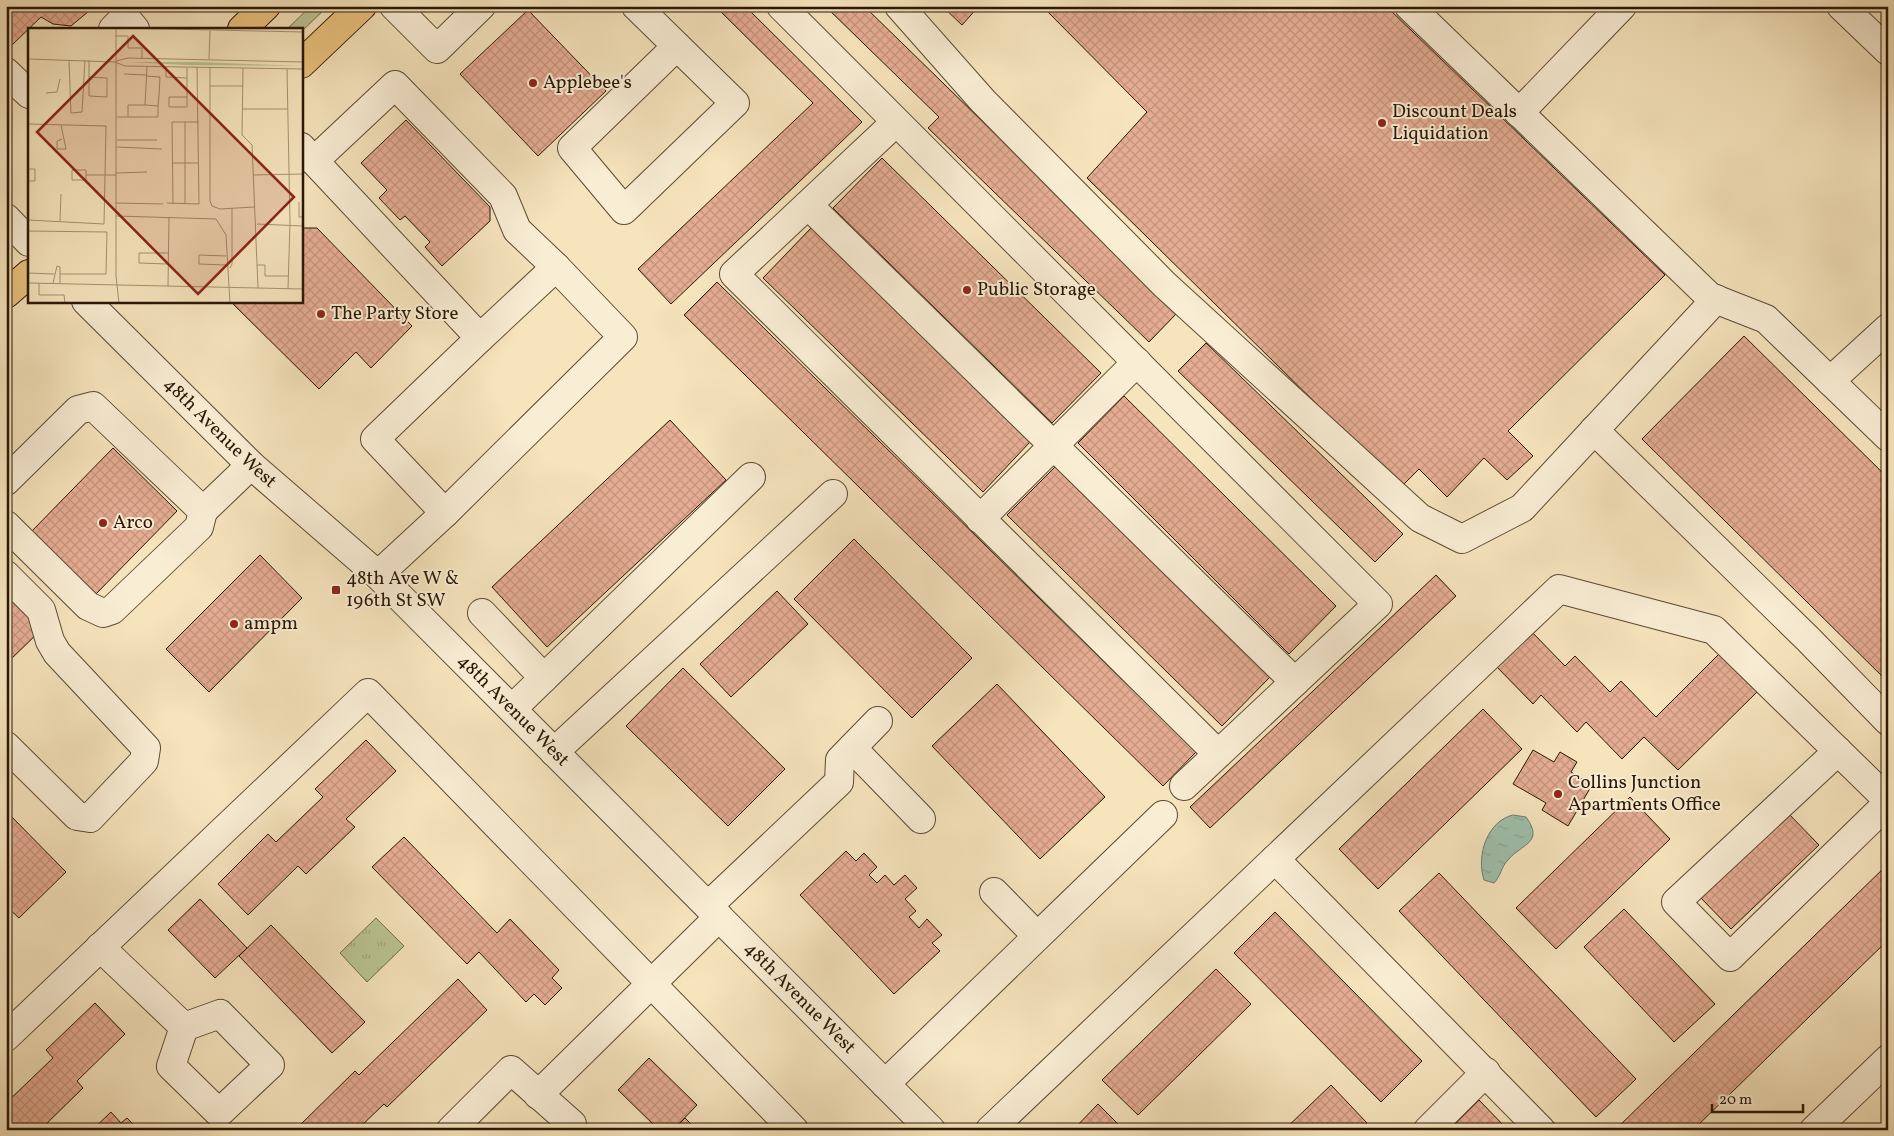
<svg xmlns="http://www.w3.org/2000/svg" width="1894" height="1136" viewBox="0 0 1894 1136" font-family="Vollkorn,serif">
<defs>
<pattern id="grass-tufts" width="24" height="20" patternUnits="userSpaceOnUse" patternTransform="scale(1.25)"><rect width="24" height="20" fill="#bac593"/><path d="M3 7l-1-3M5 7V3M7 7l1-3M15 17l-1-3M17 17v-4M19 17l1-3" fill="none" stroke="#a0a87d"/></pattern>
<pattern id="water-ripples" width="26" height="14" patternUnits="userSpaceOnUse" patternTransform="scale(1.25)"><rect width="26" height="14" fill="#9ebfab"/><path d="M2 4q2-2 4 0t4 0M15 11q2-2 4 0t4 0" fill="none" stroke="#88a392"/></pattern>
<pattern id="building-cross-hatch" width="8" height="8" patternUnits="userSpaceOnUse" patternTransform="scale(1.25)"><rect width="8" height="8" fill="#e5ac93"/><path d="M0 0l8 8M0 8l8-8" fill="none" stroke="#c4937d"/></pattern>
</defs>
<rect width="100%" height="100%" fill="#f6e4bd"/>
<filter id="stains"><feTurbulence type="fractalNoise" baseFrequency=".004" numOctaves="4"/><feColorMatrix values="0 0 0 0 .2 0 0 0 0 .09 0 0 0 0 .02 0 0 0 .5 -.17"/></filter>
<radialGradient id="worn" r=".72"><stop offset=".6" stop-color="#630" stop-opacity="0"/><stop offset="1" stop-color="#630" stop-opacity=".3"/></radialGradient>
<path fill="url(#grass-tufts)" stroke="#726e4c" d="M311 6H328L301 32V29H287Z
M376 918 404 946 367 982 340 953Z"/>
<path fill="url(#water-ripples)" stroke="#6f7c69" d="M1513 815 1526 817C1545 843 1521 844 1508 860 1501 867 1501 876 1494 883L1484 880C1476 856 1487 821 1513 815Z"/>
<path fill="url(#building-cross-hatch)" stroke="#291705" d="M6 6H95L71 26 53 24 41 17 11 46 6 41Z
M715 6H745L862 122 671 304 638 269 813 103Z
M825 6H864L1178 312 1149 342 928 128 939 117Z
M942 6H979L962 25Z
M1042 6H1260L1266 11 1271 6H1386L1665 275 1508 431 1533 456 1507 480 1484 458 1447 497 1419 469 1401 487 1087 178 1147 112Z
M528 10 606 91 538 156 460 74Z
M406 120 490 207V221L442 266 425 247 430 242 405 216 400 220 379 198 387 190 361 163Z
M882 158 1101 373 1052 423 833 208Z
M301 228H317L412 326 371 368 356 352 319 389 230 301H301Z
M811 228 1030 442 983 492 763 278Z
M717 282 1196 752 1163 786 684 315Z
M1744 336 1888 478V682L1642 439Z
M1206 343 1403 534 1375 562 1178 371Z
M1124 396 1336 606 1289 654 1078 443Z
M670 420 726 480 547 647 492 587Z
M113 448 177 511 94 596 30 533Z
M1055 467 1270 677 1222 726 1007 515Z
M854 539 972 658 912 718 794 599Z
M260 555 302 598 209 692 166 649Z
M1436 575 1456 596 1210 828 1190 807Z
M777 591 808 624 731 697 700 664Z
M6 593 42 629 6 664Z
M1529 629 1565 666 1575 656 1610 692 1621 681 1656 717 1719 654 1757 692 1678 770 1644 737 1622 759 1586 722 1577 732 1541 695 1533 704 1494 664Z
M683 668 785 769 728 826 626 726Z
M997 684 1105 797 1040 859 932 746Z
M1483 709 1522 749 1378 889 1339 849Z
M366 740 396 771 346 819 355 827 306 874 298 866 248 915 218 884 268 834 276 842 323 797 315 789Z
M1533 750 1554 762 1560 752 1577 762 1571 772 1592 785 1568 826 1542 810 1546 803 1513 784Z
M1630 797 1670 839 1556 949 1516 908Z
M6 811 66 872 19 918 6 906Z
M1787 812 1819 845 1731 929 1699 896Z
M404 837 497 933 510 919 559 970 552 978 562 988 545 1005 534 994 526 1002 479 952 467 964 372 867Z
M846 851 856 861 864 853 877 867 869 875 877 883 885 875 894 885 905 875 917 888 905 899 916 911 909 917 919 928 927 919 942 935 932 943 940 951 894 994 800 895Z
M1888 864V940L1693 1130H1615Z
M1439 873 1636 1079 1596 1117 1399 911Z
M200 899 247 948 215 978 168 930Z
M1624 909 1715 1004 1674 1042 1584 947Z
M1275 912 1422 1061 1381 1102 1234 953Z
M271 925 365 1022 332 1053 239 956Z
M1216 969 1251 1004 1138 1115 1102 1080Z
M458 979 487 1010 387 1107 384 1104 357 1130H295L355 1071 359 1075Z
M95 1003 125 1034 77 1081 83 1088 40 1130 25 1128 6 1130V1103L53 1058 46 1050Z
M649 1058 697 1105 673 1130H659L618 1090Z
M1331 1085 1367 1123 1360 1130H1284Z
M1479 1100 1508 1130H1449Z
M1098 1104 1124 1130H1073Z
M111 1112 121 1123 127 1118 139 1130H92Z
M685 1118 697 1130H673Z"/>
<g fill="none" stroke-linecap="round" stroke-linejoin="round">
<defs>
<g id="minor">
<path d="M394 6 437 49 481 6"/>
<path d="M636 6 735 103 624 210 572 148 677 46"/>
<path d="M781 6 1378 604 1184 786"/>
<path d="M899 6 983 101 1164 284 1420 518 1462 539 1522 508 1716 299"/>
<path d="M1409 6 1710 297 1766 319 1888 437"/>
<path d="M1841 6 1888 51"/>
<path d="M113 29 125 17 135 29"/>
<path d="M6 72 29 94"/>
<path d="M1519 113 1622 6"/>
<path d="M896 122 734 274 1218 754"/>
<path d="M301 147 480 338 375 439 445 513 378 575"/>
<path d="M314 161 395 85 503 196 517 230 556 267 480 338"/>
<path d="M808 205 1295 682"/>
<path d="M6 218 29 242"/>
<path id="s1" d="M86 301 251 465 378 575 931 1130"/>
<path d="M1830 381 1888 328"/>
<path d="M1594 430 1808 639 1888 721"/>
<path d="M6 481 78 410 93 406 203 511 199 527 112 610 103 613 88 606 6 525"/>
<path d="M203 511 251 465"/>
<path d="M445 513 623 337 556 267"/>
<path d="M980 519 1137 362"/>
<path d="M6 575 41 610 50 641 57 653 146 748 144 761 90 818 77 816 6 746"/>
<path d="M482 613 544 678"/>
<path d="M512 709 751 477"/>
<path d="M852 748 921 819"/>
<path d="M1838 751 1676 902 1730 957 1888 803"/>
<path d="M554 752 833 494"/>
<path d="M1275 859 1541 1130"/>
<path d="M994 892 1037 936"/>
<path d="M708 906 839 782 840 760 878 721"/>
<path d="M100 947 184 1027 220 1014 270 1065 219 1113 171 1066 184 1027"/>
<path d="M6 1037 368 693 794 1130"/>
<path d="M885 1084 1163 815"/>
<path d="M538 1095 719 917"/>
<path d="M451 1130 511 1070 572 1124 565 1130"/>
<path d="M990 1130 1559 589 1714 630 1888 800"/>
<path d="M1428 1130 1486 1072"/>
<path d="M1814 1130 1888 1059"/>
</g>
<path id="major" d="M242 29 266 6
M301 64 362 6
M6 294 29 274"/>
</defs>
<use href="#minor" stroke="#5c4a33" stroke-width="30"/>
<use href="#major" stroke="#291705" stroke-width="30"/>
<use href="#minor" stroke="#f9edd4" stroke-width="28"/>
<use href="#major" stroke="#ebc27e" stroke-width="28"/>
</g>
<g fill="#8f2418" stroke="#f9edd4" stroke-width="2">
<circle cx="533" cy="83" r="5"/>
<circle cx="1382" cy="123" r="5"/>
<circle cx="967" cy="290" r="5"/>
<circle cx="321" cy="314" r="5"/>
<circle cx="103" cy="523" r="5"/>
<rect x="331" y="585" width="10" height="10" rx="2.5"/>
<circle cx="234" cy="624" r="5"/>
<circle cx="1558" cy="794" r="5"/>
</g>
<g text-anchor="middle" dominant-baseline="central" stroke-width="4" stroke-linejoin="round" paint-order="stroke">
<g font-size="19" fill="#291705" stroke="#f9edd4" text-anchor="start">
<text x="543" y="83">Applebee's</text>
<text x="1392" y="112">Discount Deals<tspan x="1392" dy="22">Liquidation</tspan></text>
<text x="977" y="290">Public Storage</text>
<text x="331" y="314">The Party Store</text>
<text x="113" y="523">Arco</text>
<text x="346" y="579">48th Ave W &amp;<tspan x="346" dy="22">196th St SW</tspan></text>
<text x="244" y="624">ampm</text>
<text x="1568" y="783">Collins Junction<tspan x="1568" dy="22">Apartments Office</tspan></text>
</g>
<g font-size="19" fill="#291705" stroke="#f9edd4">
<text stroke="none"><textPath href="#s1" startOffset="188">48th Avenue West</textPath></text>
<text stroke="none"><textPath href="#s1" startOffset="592">48th Avenue West</textPath></text>
<text stroke="none"><textPath href="#s1" startOffset="998">48th Avenue West</textPath></text>
</g>
</g>
<g transform="translate(28 28)">
<rect width="275" height="275" fill="#f6e4bd"/>
<path d="M99 34H169L275 38 158 37Z" fill="#bac593"/>
<path fill="none" stroke="#a49273" stroke-width="1" d="M88 0V248L91 275M93 0 275 4M87 8H100V20H114V31M0 31 87 34 97 38 275 41M181 31 182 3M41 32 43 85 54 84 57 32M61 32V68L79 69V50L61 49M88 33 100 30 275 34M138 39V49L159 50V40M182 39V173L184 178 192 181 226 179M215 40 214 107 224 117 230 260M259 41 262 194 260 261M0 46V84M96 46 118 47M159 50V79H141V69H159M182 58H215M18 65 29 64 32 51M117 77 130 78 131 67 132 49 118 48M215 81H260M89 89H100V77H117L119 39M100 89H130V78M157 94V176M0 96 78 98 76 196 0 192M33 97 38 121H29V113L34 111M89 112H129M89 119 134 121M145 135H171M0 141H7V153H0M88 145 119 144M58 147V152H44V142H58V147H88M225 147 275 146M271 174V189H275M88 175 135 176M139 175 171 176 169 39M145 176 144 94H171M88 188 188 191 198 207 202 275M32 193 33 166M229 196 275 198M0 203 79 204 78 246H32M198 228 171 227V236L198 237M140 236 111 235V225H140M229 237H237V248H260M202 240 204 236V180M0 245 26 246M0 255 275 261M11 255V267H36L37 275M25 255 29 238 32 239V255M140 258 141 189"/>
<path fill="#8f2418" fill-opacity="0.15" stroke="#8f2418" stroke-width="2.5" d="M105 8 266 169 170 266 9 104Z"/>
<rect width="275" height="275" fill="none" stroke="#291705" stroke-width="2.5"/>
</g>
<rect width="1894" height="1136" fill="none" stroke="#f6e4bd" stroke-width="25"/>
<rect x="8" y="8" width="1879" height="1121" fill="none" stroke="#291705" stroke-width="2.5"/>
<rect x="12" y="12" width="1869" height="1111" fill="none" stroke="#291705"/>
<path d="M1712 1104v8h91v-8" fill="none" stroke="#291705" stroke-width="2.5"/>
<text x="1719" y="1104" font-size="15" fill="#291705" stroke="#f9edd4" stroke-width="4" paint-order="stroke">20 m</text>
<rect width="100%" height="100%" filter="url(#stains)"/>
<rect width="100%" height="100%" fill="url(#worn)"/>
</svg>
